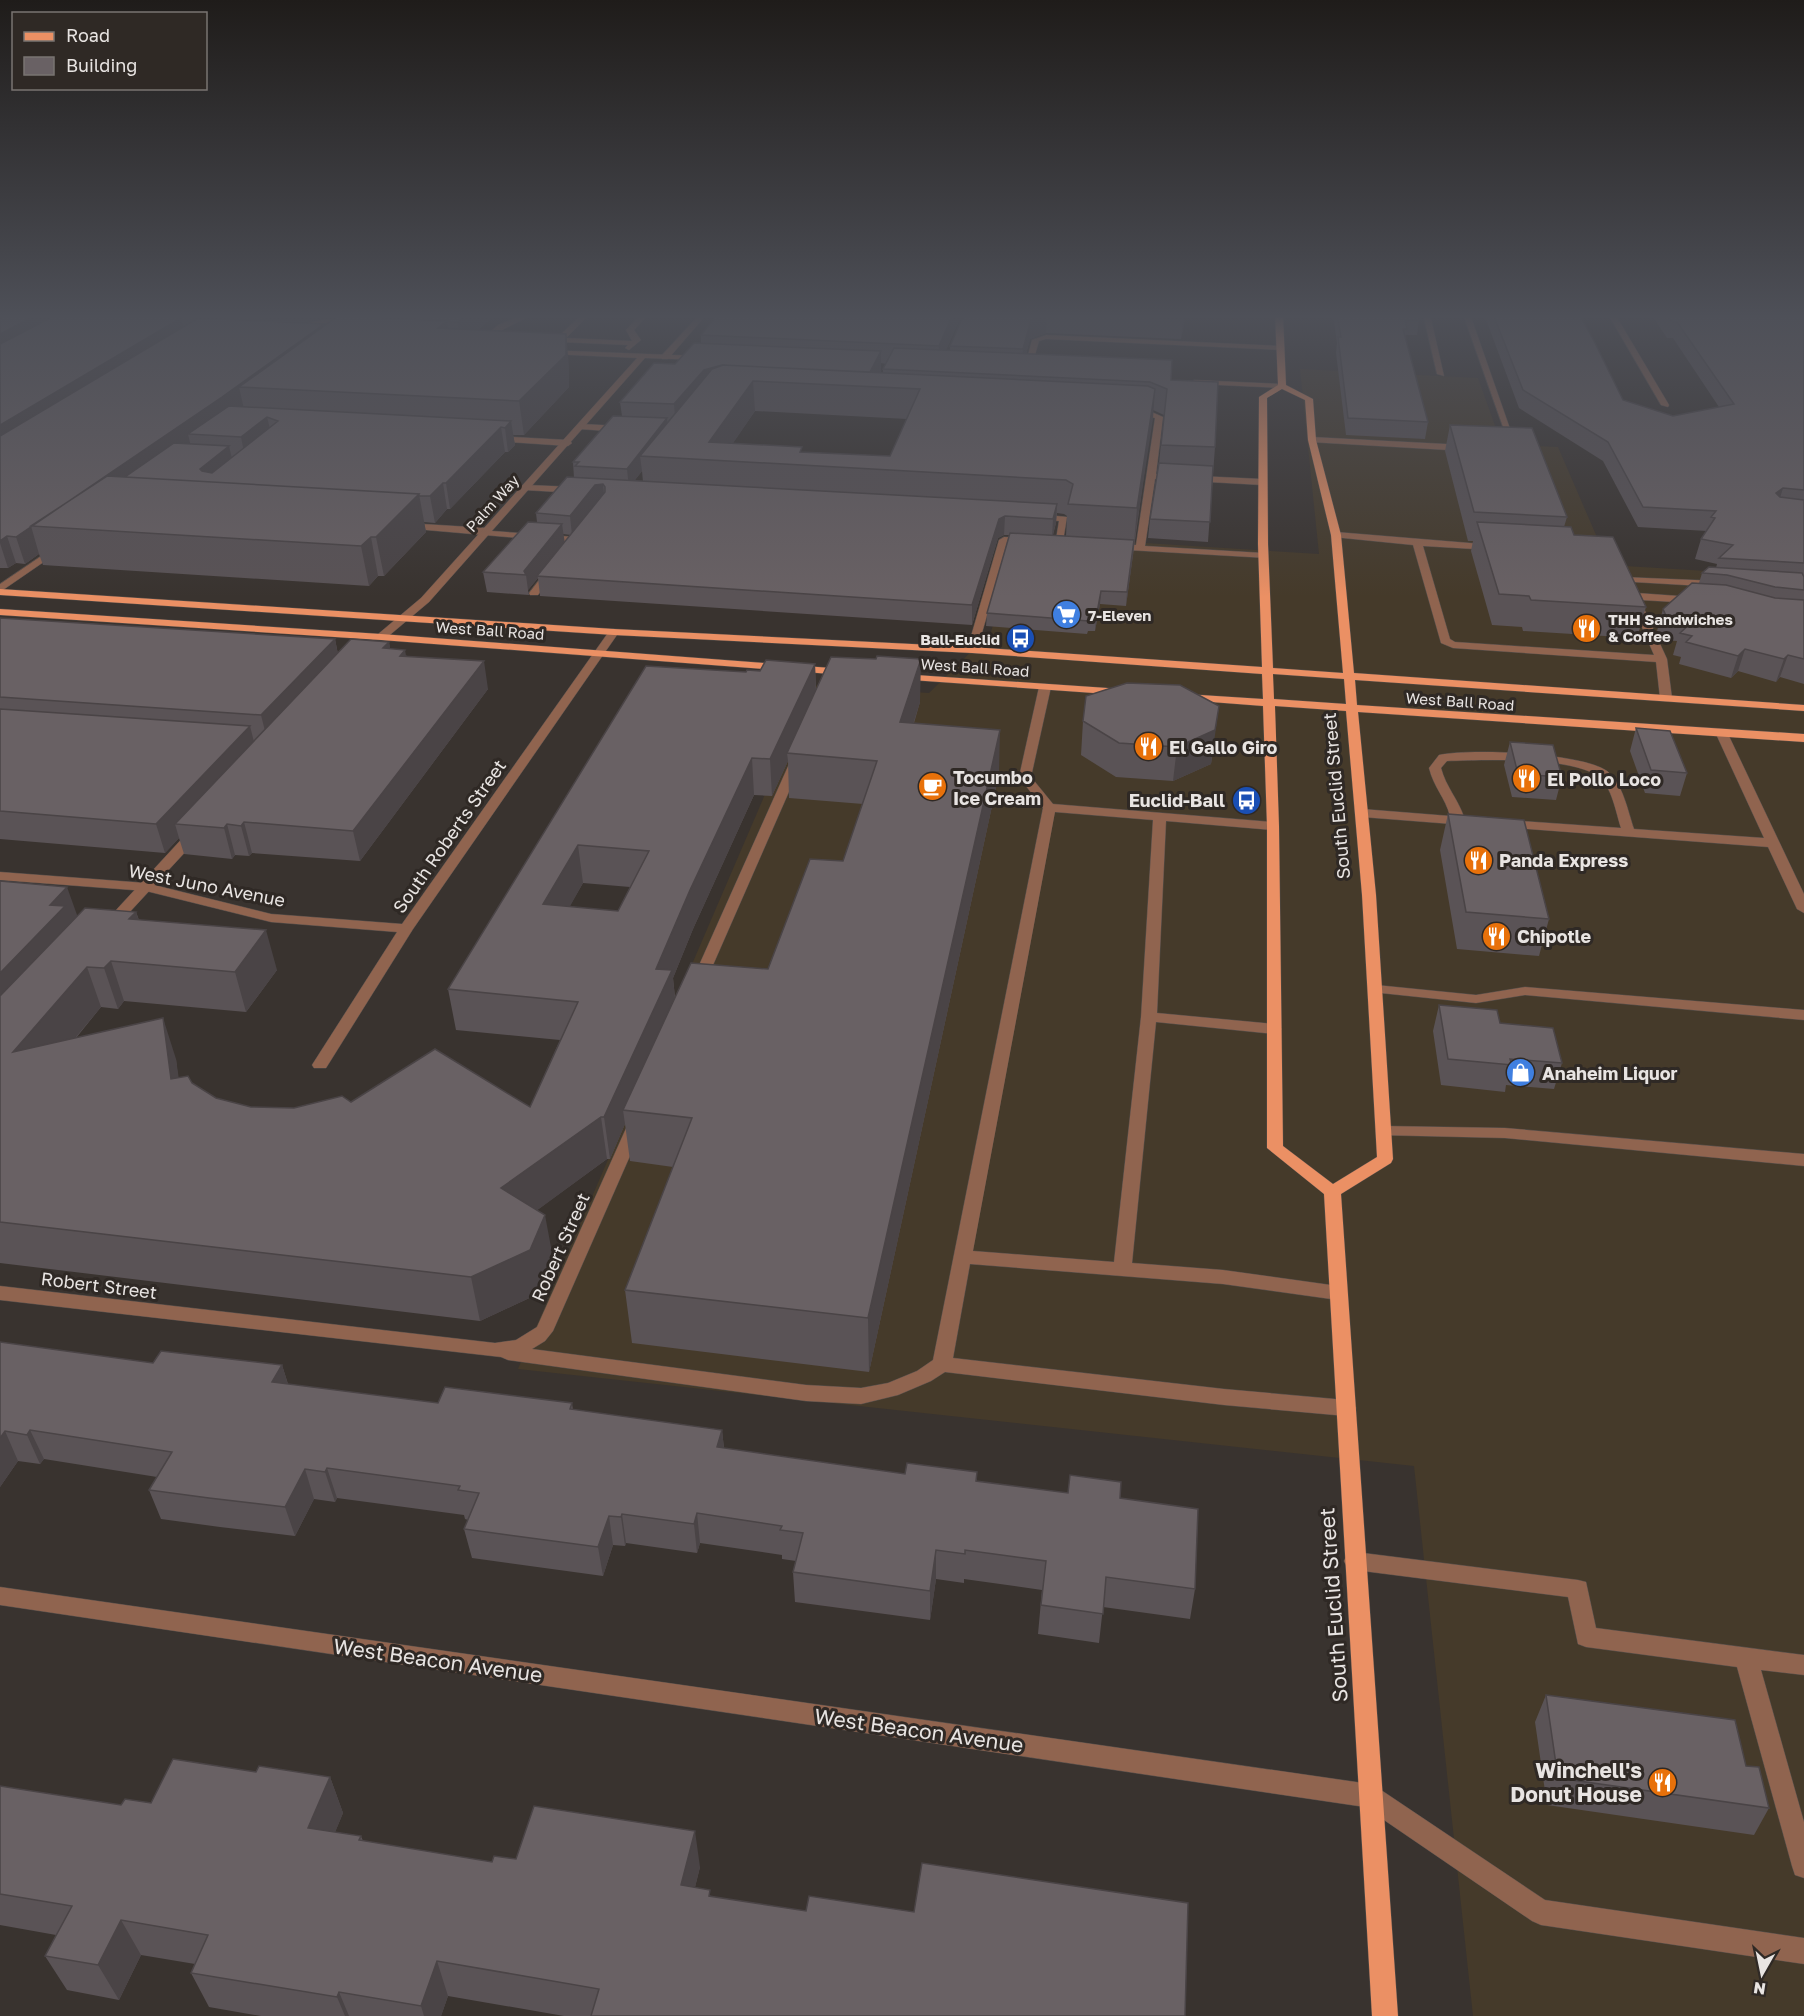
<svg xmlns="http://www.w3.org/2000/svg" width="1804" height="2016" viewBox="0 0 1804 2016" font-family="'Golos Text',sans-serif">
<rect width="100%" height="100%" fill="#39332f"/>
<path fill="#453a2a" d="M1300 369 1478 378 1498 434 1487 444 1558 447 1609 565 1804 577V2016H1473L1414 1466 518 1369 812 685 929 693 991 632 1019 535 1319 554Z"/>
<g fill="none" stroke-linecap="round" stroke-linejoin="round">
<defs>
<path id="service" d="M524 314H534L504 329 483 346 476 344 498 325Z
M582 314H590L566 338 632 341 626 330 641 314H649L634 330 641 340 629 350 625 348 628 345 559 342 543 339 558 337Z
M700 314H707L668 359H662V355Z
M1423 314H1430L1444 376 1437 374Z
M1463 314H1470L1516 446 1509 444Z
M327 319 354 322 350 324 327 323 287 330 283 328Z
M1046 335 1281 346 1285 348 1281 350 1046 339 1039 341 1030 372 1023 374 1032 340Z
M1130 409 1147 410 1163 417 1156 474 1262 479 1266 482 1262 485 1155 479 1145 546 1264 553 1267 554V558L1110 549V545L1113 544 1136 545 1155 418 1130 413Z
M582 424 621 426 625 429 621 432 579 429V425Z
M496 436 568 440 572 443 568 446 493 441V437Z
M1312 437 1465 445 1469 448 1465 451 1309 442V438Z
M527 485 576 487 581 490 576 493 524 490 522 488Z
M1037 514 1067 517 1063 541 1074 542V546L1055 545 1059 521 1034 519 1032 517Z
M406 523 487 528 492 531 576 537 581 540 576 543 403 528V524Z
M1336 532 1494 545V549L1491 550 1423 546 1450 639 1455 642 1654 655 1621 579 1622 577 1719 581 1724 584 1719 587 1633 582 1637 593 1693 597 1698 600 1693 603 1640 600 1667 659 1672 698 1666 701 1660 698 1656 662 1453 648 1441 643 1413 545 1333 537 1331 535Z
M1004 537 1027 538 1032 541 1027 544 1008 543 977 650 976 652H968L967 650 999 540Z
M56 546 64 548 0 592V584Z
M546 571 555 573 538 595H530L529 593Z
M1045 684 1051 687 1031 777 1053 804 1273 822 1279 826 1273 830 1166 821 1157 1013 1274 1024 1282 1029 1274 1034 1156 1022 1132 1263 1223 1270 1338 1286 1344 1288 1347 1293 1344 1298 1338 1300 1223 1284 970 1264 953 1358 1224 1389 1346 1400 1353 1403 1356 1408 1353 1413 1346 1416 1224 1405 945 1372 931 1381 898 1395 861 1404 806 1401 508 1360 501 1357 0 1300V1286L495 1343 516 1340 537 1327 628 1124 630 1120H642L644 1124 553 1331 545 1341 532 1349 806 1385 861 1388 888 1383 917 1371 933 1360 1043 808 1019 777 1039 687ZM1055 812 1153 820 1141 1017 1114 1262 973 1251Z
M1722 730 1728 734 1804 894V913L1797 909 1768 847 1502 827 1501 824 1502 821 1507 820 1621 828C1616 813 1612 787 1599 777 1573 756 1481 760 1447 761L1441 768C1446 787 1458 799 1464 817L1471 821 1465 825 1362 817 1356 813 1362 809 1450 816C1445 797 1434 788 1429 768L1439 755C1470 748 1582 753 1607 771 1623 783 1628 812 1634 829L1764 838 1716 734Z
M796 758 802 762 706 981 704 984H694L692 981 790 762Z
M195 829 200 830 201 833 200 836 115 928H105L103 925 105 922 190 830Z
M1376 985 1476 995 1525 987 1804 1010V1020L1525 995 1476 1003 1371 992 1369 989 1371 986Z
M1384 1126 1505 1128 1804 1154V1166L1505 1138 1378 1135 1376 1131 1378 1127Z
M1355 1552 1578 1580 1586 1582 1596 1628 1804 1655V1675L1761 1670 1804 1822V1878L1795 1875 1792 1866 1737 1667 1586 1647 1578 1644 1568 1597 1355 1570 1347 1567 1344 1561 1347 1555Z"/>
<path id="minor" d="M1608 314H1615L1669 405 1668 407 1661 405Z
M546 350 699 356 703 358 699 360 645 358 429 602 385 639H377V635L421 598 637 358 549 354H546Z
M1194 380 1282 384 1286 386 1282 388 1197 384H1194Z
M614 629 619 632 413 929 326 1068H314L312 1065 397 932 271 922 146 891 0 880V872L146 883 271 914 402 924 610 630Z
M0 1587 1370 1784 1378 1788 1545 1900 1804 1938V1964L1541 1925 1532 1921 1365 1807 0 1605Z"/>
<path id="primary" d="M1275 314H1283L1286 385 1313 399 1316 440 1341 535 1354 673 1804 705V711L1355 680 1357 705 1804 734V742L1358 712 1376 895 1393 1159 1391 1163 1341 1194 1398 2016H1372L1324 1194 1267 1148V826L1263 706 1185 700 1179 697 1185 694 1263 699 1262 674 972 653 614 635 0 595V589L614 629 972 647 1262 667 1258 544 1259 397 1278 385ZM1282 389 1305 400 1308 440 1331 535 1343 673 1273 668 1268 544 1267 398ZM1273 674 1344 679 1346 704 1274 699ZM1275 706 1346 711 1362 895 1377 1157 1333 1184 1283 1146 1279 826Z
M0 609 381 634 844 669 850 672 844 675 381 640 0 615Z
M901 674 1122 689 1128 692 1122 695 897 679V675Z"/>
</defs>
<use href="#service" stroke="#554f4c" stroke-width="1"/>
<use href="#minor" stroke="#554f4c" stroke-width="1"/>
<use href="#primary" stroke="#554f4c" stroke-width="1"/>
<use href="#service" fill="#90644f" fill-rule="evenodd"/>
<use href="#minor" fill="#90644f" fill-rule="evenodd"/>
<use href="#primary" fill="#eb9064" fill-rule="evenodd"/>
</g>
<path fill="#5a5356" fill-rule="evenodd" d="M0 314H496L478 330 569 366V387L524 435H513L515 445 508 452H505L450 509H447L435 523 424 522 426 532 384 576H378L369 586 43 565 39 554 25 564 16 563 8 568H0ZM330 317H337L324 326 298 323Z
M962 314 946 350H950V346L964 314H1186L1181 339 1046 333 1030 339 1026 354 1171 380 1215 447 1208 542 1148 538 1150 519 1159 463 1164 415 1153 410 1126 606 1100 604 1095 631H1088L1087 634 986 626 987 613 1009 535H1004L998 538 972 625 540 596 538 578 528 590 529 595 487 592 483 572 537 522 536 513 574 478 573 462 622 416 620 402 675 364 701 343V335ZM881 363 886 364 883 369V373H881ZM755 411 907 419 890 456 802 452 732 444ZM642 471 643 482 634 481ZM1057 513 1064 514 1067 516 1066 536 1053 535 1056 523ZM563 534 571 535 564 542Z
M1333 314H1418L1419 320 1417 335H1406L1405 337 1428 422 1425 439 1346 435 1336 353 1337 343Z
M1484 314H1579L1623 400 1673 416 1719 407 1673 338H1667L1651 314H1804V684L1780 677 1776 682 1738 671 1731 678 1679 664 1681 657 1673 655 1677 641 1661 640 1657 631 1663 609 1699 583 1702 573 1716 568 1717 564 1695 559 1701 539 1707 531 1638 527 1603 461 1519 408Z
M1450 425 1567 517 1564 527 1574 535 1646 607 1637 638 1523 631 1522 627 1492 625 1471 551 1473 541H1468L1445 451Z
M0 618 335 639 338 654 389 642 390 649 488 689 360 861 252 853 249 856 235 855 232 859 184 854 179 838 165 853 0 839Z
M815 664 816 691 920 702 914 723 999 774 869 1372 632 1343 625 1290 673 1167 630 1161 625 1124 610 1159H607L537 1210 553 1258 538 1294 480 1321 0 1263V881L77 916 136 912 139 920 277 970 246 1012 124 1001 118 1009 101 1007 76 1038 176 1059 178 1078 192 1083 216 1098 251 1107 294 1108 351 1102 530 1107 560 1040 456 1030 448 989 646 666 746 672ZM788 761 789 798 863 804 843 861 768 969 675 997 673 978 693 929 754 795 772 796ZM583 883 630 887 618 911 569 907Z
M1083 721 1215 739 1211 764 1173 781 1116 777 1081 755Z
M1636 728 1687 773 1680 796 1645 793 1630 751Z
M1510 742 1562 777 1556 800 1512 797 1504 765Z
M1448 814 1549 919 1539 956 1457 949 1440 850Z
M1439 1005 1500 1023 1562 1063 1554 1089 1506 1085 1505 1092 1441 1085 1433 1031Z
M0 1342 153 1363 282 1365 288 1384 438 1403H572L573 1410 722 1430 724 1448 905 1474 977 1472V1481L1068 1493 1120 1498 1195 1589 1190 1619 1103 1607 1099 1643 1038 1634 1042 1590 964 1579V1583L936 1579 930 1620 795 1602 793 1572 796 1561 782 1559V1555L700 1543 697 1553 626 1543 625 1546 613 1545 603 1576 472 1558 464 1529 468 1520 465 1519 464 1515 337 1498 335 1502 314 1499 295 1536 220 1527 161 1519 149 1490 157 1477 44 1459 40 1464 18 1461 0 1487Z
M1546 1695 1746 1766 1769 1808 1754 1835 1547 1805 1535 1722Z
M256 1772 330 1777 343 1813 335 1832 361 1836 363 1841 492 1862 516 1859 700 1867 695 1887 711 1896 1185 2016H564L448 1996 441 2016H261L209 2007 191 1973 195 1964 141 1955 119 2000 67 1990 45 1956 56 1935 0 1925V1786L121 1805 151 1803Z"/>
<path fill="#4a4446" d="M38 314H61L0 360V334Z
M262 314H330V317L285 326 266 335Z
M467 314H496L461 344 458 322Z
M953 314H962L939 366V346Z
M1044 314H1047L1046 333 1030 339 1022 370 1023 349 1031 320Z
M1184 314H1186L1181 339 1183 319Z
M181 318 187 340 0 454V425Z
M447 321 452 352 438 328Z
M324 324 328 346 239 387 244 409 188 434 191 447 31 526Z
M566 334 569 366V387L524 435 519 401Z
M881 351V372L874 386 870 372Z
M722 365 676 427 674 404 704 370Z
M753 381 755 411 721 461 709 442Z
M1155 389 1153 419 1134 543 1137 508Z
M267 417 273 441 246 462 241 437Z
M667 418 669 436 640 456 642 471 629 488 627 469Z
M511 421 515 445 508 452 505 428Z
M501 427 505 452 450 509 446 483Z
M229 446 235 471 204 483 200 469Z
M443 483 447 509 435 523 430 496Z
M603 484 605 503 572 535 570 516 595 485Z
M1783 488 1777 508 1776 493Z
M419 494 426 532 384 576 376 537Z
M1057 504 1056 523 1052 538 1053 519Z
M1005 516 1004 535 998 538 972 625V605L999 519Z
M562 524 565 544 537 576 538 578 528 590 526 575 524 571Z
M31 526 39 554 25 564 16 537Z
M7 536 16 563 8 568 0 543V541Z
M371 537 378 576 369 586 361 546Z
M1134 540 1133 553 1126 606 1127 592Z
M1101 591 1100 604 1095 631 1096 618Z
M335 639 340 665 268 743 261 715Z
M389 642 394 669 383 648Z
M1745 649 1738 671 1731 678 1738 656Z
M405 650 410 677 400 656Z
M1788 655 1780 677 1776 682 1784 659Z
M921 659 920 702 900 766V722Z
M484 661 488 689 360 861 353 831Z
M815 664 816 698 787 753 788 761 772 796 770 759Z
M1219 706 1211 764 1173 781 1177 747Z
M250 726 257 754 175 824 179 838 165 853 156 824Z
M1000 730 999 774 869 1372 868 1318Z
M752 758 754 795 693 929 673 978 676 1010 623 1110 625 1124 610 1159 604 1117 656 969 690 890Z
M244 822 252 853 249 856 241 826Z
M227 824 235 855 232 859 224 828Z
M578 845 583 883 549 944 543 904Z
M67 887 81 926 0 1030V973L50 905Z
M136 912 149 951 129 919Z
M266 930 277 970 246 1012 235 972Z
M111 961 124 1001 118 1009 104 968Z
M87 967 101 1007 29 1093 13 1052Z
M163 1018 176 1059 185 1121 171 1079Z
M601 1117 607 1159 509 1231 501 1188Z
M545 1215 553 1258 538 1294 480 1321 471 1277Z
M282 1365 291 1394 272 1382Z
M30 1430 44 1459 40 1464 27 1435Z
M722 1430 725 1459 717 1447Z
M5 1431 18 1461 0 1487V1438Z
M327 1468 337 1498 335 1502 325 1472Z
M305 1469 314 1499 295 1536 285 1507Z
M697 1513 700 1543 697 1553 694 1524Z
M622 1514 626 1543 625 1546 621 1517Z
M609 1516 613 1545 603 1576 598 1547Z
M936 1550V1579L930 1620V1591Z
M330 1777 343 1813 322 1864 308 1828Z
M695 1831 700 1867 687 1920 681 1885Z
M121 1920 141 1955 119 2000 98 1965Z
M437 1961 448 1996 441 2016H424L421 2006Z
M339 1992 349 2016H345L337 1997Z"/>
<path fill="#696164" stroke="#4a4446" stroke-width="1.5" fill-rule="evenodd" d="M6 314H38L0 334V318Z
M58 314H103L181 318 0 425V344Z
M435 314H467L458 322 427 320Z
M718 314H953L939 346 701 335Z
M964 314H1044L1031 320 1023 349 950 346Z
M1079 314H1184L1183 319Z
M1337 314H1418L1419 320H1405L1407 329H1403L1428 422 1348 418 1338 337H1341Z
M1493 314H1579L1593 339 1623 400 1673 416 1734 404 1677 322 1671 321 1666 314H1804V490L1783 488 1776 493 1780 497 1804 500V563L1719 558 1733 545 1701 539 1715 518 1711 517 1716 511 1643 507 1608 442 1523 390Z
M338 316 447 321 438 328 566 334V355L519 401 239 387Z
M198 318 324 324 222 397 16 537 7 536 0 541V436Z
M694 343 881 351 870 372 722 365 704 370 674 404 620 402 654 363 675 364Z
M894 348 1172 360 1171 380 1218 382 1215 447 1161 445 1167 389 1150 382 883 369Z
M723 365 1148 386 1155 389 1137 508 1068 504 1073 484 1066 480 640 456 712 369ZM753 381 920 389 890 456 800 452 802 447 709 442Z
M229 406 511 421 505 428 501 427 446 483H443L430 496H419V494L125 477 174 443 229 446 200 469 202 471 212 473 278 421 267 417 241 437 188 434Z
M613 416 667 418 627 469 575 466 579 462H573Z
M1450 425 1532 428 1567 517 1474 512Z
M1159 463 1213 466 1210 522 1150 519Z
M107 476 419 494 376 537H371L361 546 31 526Z
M567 477 1057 504 1053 519 1005 516 999 519 972 605 537 576 605 492V487L603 484 595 485 570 516 536 513Z
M528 522 562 524 524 571 526 575 483 572Z
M1477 522 1571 527 1574 535 1613 537 1646 607 1531 600 1529 596 1499 594Z
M1010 533 1134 540 1127 592 1101 591 1096 618 1088 617V621L987 613Z
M1709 567 1802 573 1804 577V590L1775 587 1727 575 1702 573Z
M1692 583 1726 585 1775 598 1804 600V659L1788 655 1784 659 1745 649 1738 656 1686 642 1692 636 1680 633 1694 620 1667 618 1663 609Z
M0 618 335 639 261 715 0 697Z
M351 639 389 642 383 648 405 650 400 656 484 661 353 831 244 822 241 826 227 824 224 828 175 824Z
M877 656 921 659 900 722 1000 730 868 1318 625 1290 692 1118 623 1110 691 963 768 969 810 859 843 861 877 761 787 753 831 657 876 659Z
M766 660 815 664 770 759 752 758 690 890 656 969 672 970 604 1117H601L501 1188 545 1215 530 1250 471 1277 0 1222V996L85 908 136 912 129 919 266 930 235 972 111 961 104 968 87 967 13 1052 163 1018 171 1079 188 1076 192 1083 216 1098 251 1107 294 1108 342 1096 351 1102 435 1049 530 1107 578 1002 448 989 646 666 746 672 747 670 760 671ZM578 845 649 851 618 911 543 904Z
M1127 683 1180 685 1219 706 1215 730 1177 747 1119 743 1083 721 1086 696Z
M0 709 250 726 156 824 0 811Z
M1636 728 1670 731 1687 773 1651 770Z
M1510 742 1553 745 1562 777 1518 774Z
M1448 814 1524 820 1549 919 1466 912Z
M0 881 67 887 50 905 65 906 0 973Z
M1439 1005 1497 1010 1500 1023 1553 1028 1562 1063 1510 1059 1512 1065 1448 1059Z
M0 1342 153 1363 161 1351 282 1365 272 1382 438 1403 445 1387 572 1403 570 1409 722 1430 717 1447 905 1474 907 1463 977 1472 976 1481 1068 1493 1070 1475 1121 1482 1120 1498 1198 1509 1195 1589 1106 1577 1103 1614 1041 1605 1046 1561 965 1550V1554L936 1550 930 1591 793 1572 803 1533 780 1530 782 1526 697 1513 694 1524 622 1514 621 1517 609 1516 598 1547 464 1529 479 1493 458 1490 460 1486 327 1468 325 1472 305 1469 285 1507 209 1498 149 1490 172 1452 30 1430 27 1435 5 1431 0 1438Z
M1546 1695 1735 1720 1746 1766 1759 1767 1769 1808 1558 1778Z
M173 1759 256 1772 259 1766 330 1777 308 1828 361 1836 359 1840 492 1862 494 1856 516 1859 534 1806 695 1831 681 1885 710 1890 709 1896 806 1911 809 1896 914 1912 922 1863 1188 1903 1185 2016H591L599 1989 437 1961 421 2006 339 1992 337 1997 191 1973 208 1935 121 1920 98 1965 45 1956 72 1906 0 1894V1786L121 1805 125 1799 151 1803Z"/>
<linearGradient id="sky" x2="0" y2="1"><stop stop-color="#1f1c1a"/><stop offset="0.53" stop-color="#4e5058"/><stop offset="1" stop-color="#4e5058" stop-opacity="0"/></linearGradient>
<rect width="1804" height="597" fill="url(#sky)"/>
<defs>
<symbol id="supermarket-disc" viewBox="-11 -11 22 22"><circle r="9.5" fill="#3f7fe0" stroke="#2f2925"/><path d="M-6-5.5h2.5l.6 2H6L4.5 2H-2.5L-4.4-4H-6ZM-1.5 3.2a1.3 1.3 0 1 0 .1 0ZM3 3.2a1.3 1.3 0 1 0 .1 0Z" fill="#fff"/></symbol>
<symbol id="restaurant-disc" viewBox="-11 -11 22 22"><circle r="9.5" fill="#e8710a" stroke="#2f2925"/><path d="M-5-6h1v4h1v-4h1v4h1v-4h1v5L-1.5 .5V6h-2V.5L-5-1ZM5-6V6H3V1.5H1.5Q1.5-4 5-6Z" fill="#fff"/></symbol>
<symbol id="bus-disc" viewBox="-11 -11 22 22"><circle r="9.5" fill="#1a4fb4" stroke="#2f2925"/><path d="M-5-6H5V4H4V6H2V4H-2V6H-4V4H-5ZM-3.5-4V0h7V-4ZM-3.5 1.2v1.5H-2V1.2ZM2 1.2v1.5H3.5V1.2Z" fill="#fff"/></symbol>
<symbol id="cafe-disc" viewBox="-11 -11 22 22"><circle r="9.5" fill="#e8710a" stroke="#2f2925"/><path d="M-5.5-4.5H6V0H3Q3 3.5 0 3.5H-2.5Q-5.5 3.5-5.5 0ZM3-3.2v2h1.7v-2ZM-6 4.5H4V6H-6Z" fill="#fff"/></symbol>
<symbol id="shop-disc" viewBox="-11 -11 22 22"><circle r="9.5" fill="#3f7fe0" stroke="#2f2925"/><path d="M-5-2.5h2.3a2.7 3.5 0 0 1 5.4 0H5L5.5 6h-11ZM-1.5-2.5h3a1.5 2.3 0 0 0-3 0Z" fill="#fff"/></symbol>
</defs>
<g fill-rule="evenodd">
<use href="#supermarket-disc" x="1050" y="598" width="33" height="33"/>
<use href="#restaurant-disc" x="1570" y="612" width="33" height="33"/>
<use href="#bus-disc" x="1004" y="622" width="33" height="33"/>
<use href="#restaurant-disc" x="1132" y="730" width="33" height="33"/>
<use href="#restaurant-disc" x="1510" y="762" width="33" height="33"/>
<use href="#cafe-disc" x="916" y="770" width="33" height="33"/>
<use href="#bus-disc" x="1230" y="784" width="33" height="33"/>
<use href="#restaurant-disc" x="1462" y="844" width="33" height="33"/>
<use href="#restaurant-disc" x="1480" y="920" width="33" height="33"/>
<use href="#shop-disc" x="1504" y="1056" width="33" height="33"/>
<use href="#restaurant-disc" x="1646" y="1766" width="33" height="33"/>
</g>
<g text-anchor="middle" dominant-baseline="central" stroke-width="6" stroke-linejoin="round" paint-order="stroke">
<g font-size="15" fill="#e8e4e2" stroke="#2f2925">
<text transform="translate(492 503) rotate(-48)">Palm Way</text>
<text transform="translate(490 630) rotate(4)">West Ball Road</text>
<text transform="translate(975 667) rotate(4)">West Ball Road</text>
<text transform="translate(1460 701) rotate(4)">West Ball Road</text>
</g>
<g font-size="15" font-weight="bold" fill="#e8e4e2" stroke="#2f2925" text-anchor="start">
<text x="1088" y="615">7-Eleven</text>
<text x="1608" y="619">THH Sandwiches<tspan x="1608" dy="17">&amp; Coffee</tspan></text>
<text x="1000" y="639" text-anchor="end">Ball-Euclid</text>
</g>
<g font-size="18" font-weight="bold" fill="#e8e4e2" stroke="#2f2925" text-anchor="start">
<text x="1169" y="747">El Gallo Giro</text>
<text x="953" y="777">Tocumbo<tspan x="953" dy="21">Ice Cream</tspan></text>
<text x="1547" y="779">El Pollo Loco</text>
<text x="1225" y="800" text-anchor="end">Euclid-Ball</text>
<text x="1499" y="860">Panda Express</text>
<text x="1517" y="936">Chipotle</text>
<text x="1542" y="1073">Anaheim Liquor</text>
</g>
<g font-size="18" fill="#e8e4e2" stroke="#2f2925">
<text transform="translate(1336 796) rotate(-95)">South Euclid Street</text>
<text transform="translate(449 836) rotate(-55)">South Roberts Street</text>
<text transform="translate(207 885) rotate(11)">West Juno Avenue</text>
<text transform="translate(560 1247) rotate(-66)">Robert Street</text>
<text transform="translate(99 1285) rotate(7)">Robert Street</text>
</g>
<g font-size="21" fill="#e8e4e2" stroke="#2f2925">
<text transform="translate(1333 1605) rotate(-94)">South Euclid Street</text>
<text transform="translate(438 1660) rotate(8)">West Beacon Avenue</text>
<text transform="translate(919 1730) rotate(8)">West Beacon Avenue</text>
</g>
<g font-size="21" font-weight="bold" fill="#e8e4e2" stroke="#2f2925" text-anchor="end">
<text x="1642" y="1770">Winchell's<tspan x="1642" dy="24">Donut House</tspan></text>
</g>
</g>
<rect x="12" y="12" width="195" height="78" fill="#2f2925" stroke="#797471" stroke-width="1.5"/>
<rect x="24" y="32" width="30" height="9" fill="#eb9064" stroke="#797471" stroke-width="1.5"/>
<text x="66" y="42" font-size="18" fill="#e8e4e2">Road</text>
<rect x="24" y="57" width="30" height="18" fill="#696164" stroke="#797471" stroke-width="1.5"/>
<text x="66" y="72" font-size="18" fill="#e8e4e2">Building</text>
<g transform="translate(1762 1974) rotate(189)" stroke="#2f2925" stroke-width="4.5" paint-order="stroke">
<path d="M0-4.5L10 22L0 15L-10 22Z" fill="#e8e4e2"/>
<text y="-9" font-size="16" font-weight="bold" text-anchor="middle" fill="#e8e4e2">N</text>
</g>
</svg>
